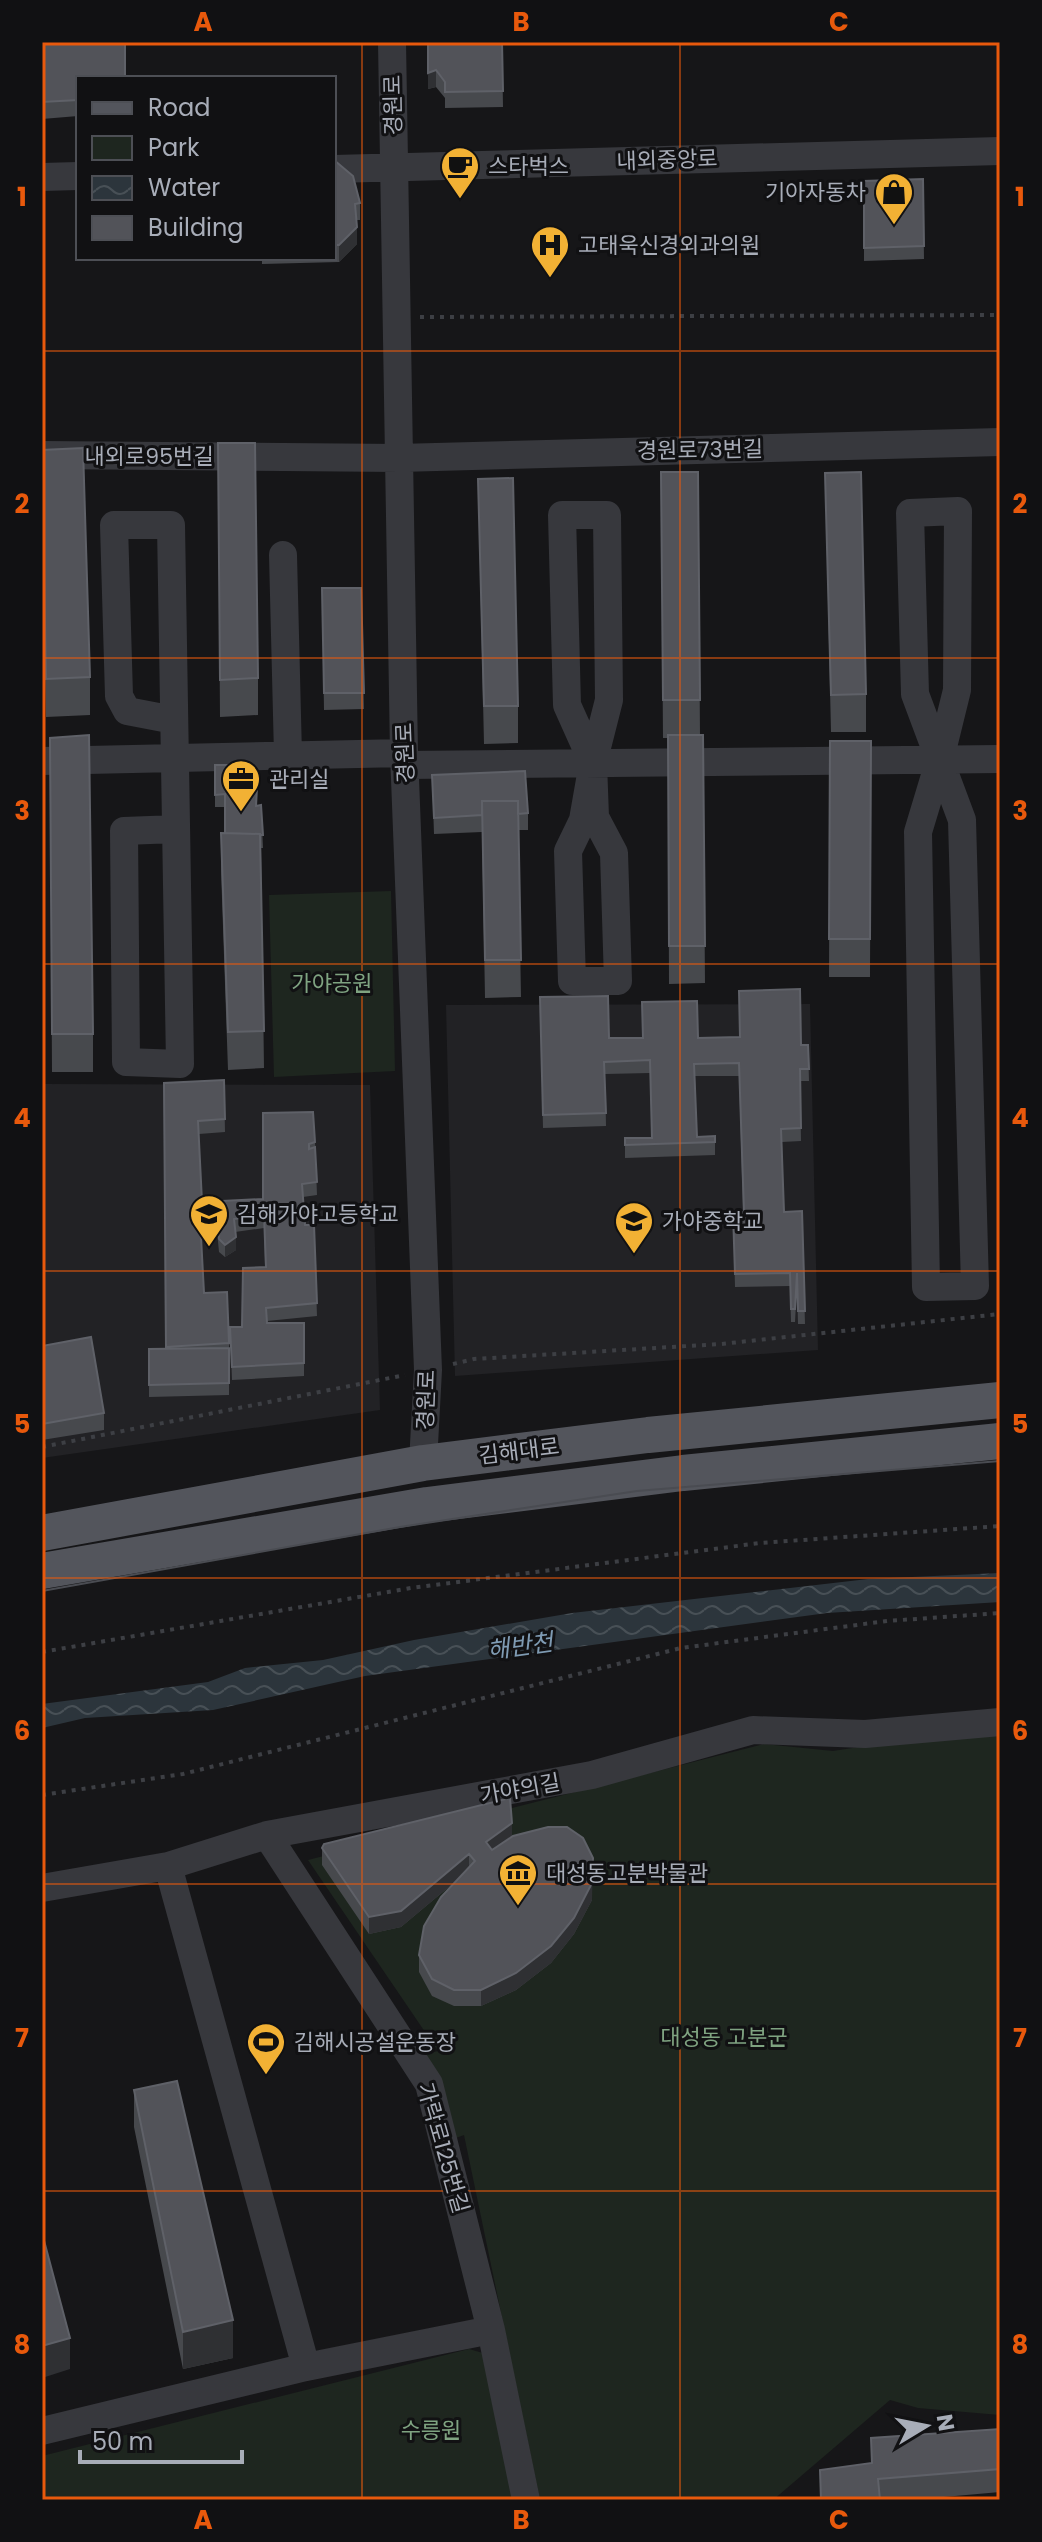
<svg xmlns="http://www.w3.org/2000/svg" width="1042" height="2542" viewBox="0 0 1042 2542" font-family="Poppins,'Noto Sans KR',sans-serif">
<defs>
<pattern id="water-waves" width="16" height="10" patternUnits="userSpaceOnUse" patternTransform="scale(2)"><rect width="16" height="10" fill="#2c353c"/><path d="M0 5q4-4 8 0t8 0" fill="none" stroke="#485056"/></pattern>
</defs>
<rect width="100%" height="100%" fill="#161618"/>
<path fill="#222225" d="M810 1004 818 1350 455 1376 446 1005Z
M42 1084 370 1085 380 1410 42 1458Z"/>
<path fill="#1e261f" d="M391 891 395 1071 274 1077 269 895Z
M979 1728 1000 1732V2415L918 2408 890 2400 773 2500H540L464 2135 453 2139 422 2055 438 2051 308 1860 764 1744 833 1751Z
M469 2349 486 2354 518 2500H42V2456Z"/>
<path fill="url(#water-waves)" d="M1000 1573V1602L827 1613 365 1676 213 1710 85 1718 42 1728V1704L208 1682 245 1668 323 1660 414 1640 572 1613 868 1579Z"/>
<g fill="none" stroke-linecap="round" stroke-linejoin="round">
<path stroke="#3d3f44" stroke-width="4" stroke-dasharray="4 6" stroke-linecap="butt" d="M420 317 1000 315
M453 1364 474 1359 721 1344 1000 1314
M42 1447 405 1375
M42 1652 411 1588 760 1543 1000 1526
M42 1795 183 1774 681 1648 887 1621 1000 1613"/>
<path stroke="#37383d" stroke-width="28" d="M392 42 404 753 428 1370 423 1463
M334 169 1000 151
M42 177 78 176
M42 455 399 458 1000 442
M283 555 288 755
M174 720 127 711 119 696 114 525H171L180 1064 126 1062 124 831 176 829
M940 759 957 690 958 511 910 513 915 694 962 820 975 1286 926 1287 918 832 940 759
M42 761 404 753
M593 763 609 700 607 515H562L567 705 593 763 595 817 614 853 618 981H572L568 851 583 820 593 763
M405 765 1000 759
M267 1835 429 2084 491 2330 526 2500
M168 1866 306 2367
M42 1888 168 1866 267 1835 592 1775 753 1730 865 1734 1000 1722
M42 2431 306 2367 491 2330"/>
<path stroke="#53555c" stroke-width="36" d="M42 1533 423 1463 648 1435 1000 1400
M42 1571 427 1505 683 1473 1000 1441"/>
<path stroke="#4a4c52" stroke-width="2" d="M42 1591 400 1527 637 1491 1000 1461"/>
</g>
<path fill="#47494d" d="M42 42 78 78V116L42 119Z
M428 42H502L503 107 445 108V98L436 87 428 89Z
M334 160 360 203V220H357V244L339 262 262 264V258H334Z
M923 179 924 259 864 261V181Z
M218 443 258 678V715L220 717Z
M42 450 90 677V715L46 717 42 525Z
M661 472H698L700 735H703L705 983 669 984 668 738H663Z
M825 473 866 694V732H831Z
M478 479 518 706V743L484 744Z
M322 588H361L364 709 324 710Z
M50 738 93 1034V1072H52Z
M830 741H871L870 977H829Z
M215 765 247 788 256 806 261 805 263 848H261L264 1068 228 1070 221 870V833H225V807H215Z
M432 775 528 813V830H518L521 997 485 998 482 832 434 834Z
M540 997 609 1038H698L808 1045 809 1081H800L801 1141 782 1142 784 1212 802 1211 805 1324H798L797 1286 795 1322H791L790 1286 735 1287 733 1212H743L739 1076H695L697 1137 715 1136V1155L625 1158V1138H652L650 1073 605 1074 606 1126 543 1128Z
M224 1080 225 1132 199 1134 202 1202 263 1199V1113L315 1142 317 1195 303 1197 305 1225H314L317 1316 267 1321V1323H304V1376L232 1380 230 1327H242L265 1267 264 1228 235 1232 236 1250 225 1257 219 1252 217 1231H200L204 1293 229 1343V1395L149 1397V1349H165L164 1083Z
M42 1346 104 1413V1430L42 1440Z
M512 1837 592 1900 574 1934 551 1963 516 1990 481 2006H454L432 1996 419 1972V1955L456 1881 401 1927 369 1934 322 1865V1848Z
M134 2090 233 2358 183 2369 134 2127Z
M1000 2429V2492L910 2500H820V2470L871 2463V2438Z"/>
<path fill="#2f3033" d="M436 70V87L428 89V73Z
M357 227V244L339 262V245Z
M236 1237V1250L225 1257V1245Z
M512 1823V1839L486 1859V1842Z
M469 1854V1870L401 1927 369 1934V1917Z
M593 1858 592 1900 574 1934 551 1963 516 1990 481 2006V1990Z
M44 2205V2222H42V2206Z
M233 2320V2358L183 2369V2332Z
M70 2338V2369L42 2378V2346Z"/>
<path fill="#525359" stroke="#5f6168" stroke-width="2" d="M42 42H125V78H78V100L42 102Z
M428 42H502L503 91 445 92V82L436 70 428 73Z
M334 160 353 176 360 203 355 204 357 227 339 245H334Z
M923 179 924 246 864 248V181Z
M218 443H255L258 678 220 680Z
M83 448 90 677 46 679 42 450Z
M661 472H698L700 700H663Z
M861 472 866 694 831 695 825 473Z
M513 478 518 706H484L478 479Z
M322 588H361L364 693H324Z
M89 735 93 1034H52L50 738Z
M668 735H703L705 946H669Z
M830 741H871L870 939H829Z
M215 765H247V788H257L256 806 261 805 263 835H260V834L225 833V794L215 795Z
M525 771 528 813 518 814V801H482V815L434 818 432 775Z
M482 801H518L521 960H485Z
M221 833 260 834 264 1031 228 1032Z
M800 989 801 1045H808L809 1069H800L801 1128 781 1129 784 1212 802 1211 805 1311H798L797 1273 795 1309H791L790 1273 735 1274 733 1212H744L739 1063 694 1064 697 1137 715 1136V1142L625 1145V1138H652L650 1060 604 1062 606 1113 543 1115 540 997 608 996 609 1038H643L642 1002 697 1001 698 1038 740 1037 739 991Z
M224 1080 225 1119 198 1121 202 1202 263 1199V1113L313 1112 315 1142 309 1144V1149L315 1147 317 1182 302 1184 305 1225H314L317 1303 266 1308 267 1323H304V1363L232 1367 230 1327H242L243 1268 266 1267 264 1215 234 1219 236 1237 225 1245 219 1239 217 1218H200L204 1293 227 1292 229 1343 166 1347 164 1083Z
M91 1337 104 1413 42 1424V1346Z
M229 1348V1383L149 1385V1349Z
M510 1798 512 1823 486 1842 492 1850 513 1836 548 1827H567L583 1838 593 1858 592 1883 574 1918 551 1946 516 1973 481 1990H454L432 1979 419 1955 424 1926 441 1897 475 1861 469 1854 401 1911 369 1917 322 1848 324 1844Z
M177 2081 233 2320 183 2332 134 2090Z
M42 2233 70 2338 42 2346Z
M1000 2429V2469L878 2479 880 2500H821L820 2470 872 2463 871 2438Z"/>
<path fill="none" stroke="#e8590c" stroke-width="2" stroke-opacity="0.55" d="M362 42V2500M680 42V2500M42 351H1000M42 658H1000M42 964H1000M42 1271H1000M42 1578H1000M42 1884H1000M42 2191H1000"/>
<defs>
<symbol id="cafe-pin" viewBox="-11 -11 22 30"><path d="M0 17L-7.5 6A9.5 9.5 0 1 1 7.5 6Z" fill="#f2b134" stroke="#111113"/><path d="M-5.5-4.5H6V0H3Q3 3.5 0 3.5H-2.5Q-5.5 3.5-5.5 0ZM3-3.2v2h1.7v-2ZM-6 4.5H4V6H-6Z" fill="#111"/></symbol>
<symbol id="shop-pin" viewBox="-11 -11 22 30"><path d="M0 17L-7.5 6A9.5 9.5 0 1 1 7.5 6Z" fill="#f2b134" stroke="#111113"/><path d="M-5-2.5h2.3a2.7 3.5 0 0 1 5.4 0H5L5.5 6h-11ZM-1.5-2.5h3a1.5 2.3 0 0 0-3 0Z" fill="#111"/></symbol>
<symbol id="hospital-pin" viewBox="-11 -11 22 30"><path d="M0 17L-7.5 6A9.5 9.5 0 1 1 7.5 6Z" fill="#f2b134" stroke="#111113"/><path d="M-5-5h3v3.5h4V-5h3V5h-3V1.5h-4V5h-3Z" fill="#111"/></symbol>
<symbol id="office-pin" viewBox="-11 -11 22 30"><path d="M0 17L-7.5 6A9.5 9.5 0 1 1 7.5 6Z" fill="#f2b134" stroke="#111113"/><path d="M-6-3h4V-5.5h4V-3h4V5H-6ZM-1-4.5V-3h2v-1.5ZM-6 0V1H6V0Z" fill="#111"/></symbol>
<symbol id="school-pin" viewBox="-11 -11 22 30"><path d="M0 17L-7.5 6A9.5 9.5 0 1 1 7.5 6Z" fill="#f2b134" stroke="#111113"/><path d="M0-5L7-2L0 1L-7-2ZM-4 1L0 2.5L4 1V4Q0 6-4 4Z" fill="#111"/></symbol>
<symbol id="museum-pin" viewBox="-11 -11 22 30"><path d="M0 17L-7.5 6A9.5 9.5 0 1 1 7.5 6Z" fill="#f2b134" stroke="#111113"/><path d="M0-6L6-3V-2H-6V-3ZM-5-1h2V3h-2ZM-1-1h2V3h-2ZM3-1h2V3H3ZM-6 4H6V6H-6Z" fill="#111"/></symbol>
<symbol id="stadium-pin" viewBox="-11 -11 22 30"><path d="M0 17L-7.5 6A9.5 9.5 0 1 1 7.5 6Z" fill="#f2b134" stroke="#111113"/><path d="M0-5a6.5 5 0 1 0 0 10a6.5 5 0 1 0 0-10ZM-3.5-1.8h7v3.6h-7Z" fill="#111"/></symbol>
</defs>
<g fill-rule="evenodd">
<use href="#cafe-pin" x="438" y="144" width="44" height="60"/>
<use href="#shop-pin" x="872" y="170" width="44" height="60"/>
<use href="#hospital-pin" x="528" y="223" width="44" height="60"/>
<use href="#office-pin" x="219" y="757" width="44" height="60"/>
<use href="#school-pin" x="187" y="1192" width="44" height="60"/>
<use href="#school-pin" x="612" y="1199" width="44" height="60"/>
<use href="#museum-pin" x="496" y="1851" width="44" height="60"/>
<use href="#stadium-pin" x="244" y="2020" width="44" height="60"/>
</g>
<g text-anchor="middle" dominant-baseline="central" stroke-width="6" stroke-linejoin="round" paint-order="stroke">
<g font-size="22" fill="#a8adb8" stroke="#111113">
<text transform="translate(393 105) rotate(-91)">경원로</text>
<text transform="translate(667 160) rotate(-2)">내외중앙로</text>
<text transform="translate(700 450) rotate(-1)">경원로73번길</text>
<text x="149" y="456">내외로95번길</text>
<text transform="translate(405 753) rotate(-92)">경원로</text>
<text transform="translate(426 1400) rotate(-88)">경원로</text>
<text transform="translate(519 1451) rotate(-7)">김해대로</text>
<text transform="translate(520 1789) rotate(-10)">가야의길</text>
<text transform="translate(443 2148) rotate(74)">가락로125번길</text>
</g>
<g font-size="22" fill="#a8adb8" stroke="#111113" text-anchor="start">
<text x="488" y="166">스타벅스</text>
<text x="866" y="192" text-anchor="end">기아자동차</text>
<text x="578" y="245">고태욱신경외과의원</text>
<text x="269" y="779">관리실</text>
<text x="237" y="1214">김해가야고등학교</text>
<text x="662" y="1221">가야중학교</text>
<text x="546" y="1873">대성동고분박물관</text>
<text x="294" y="2042">김해시공설운동장</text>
</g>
<g font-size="22" fill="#7fa381" stroke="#111113">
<text x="332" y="983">가야공원</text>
<text x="724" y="2037">대성동 고분군</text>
<text x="431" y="2430">수릉원</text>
</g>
<g font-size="24" font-style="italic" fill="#7f9bb3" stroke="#111113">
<text transform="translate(520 1646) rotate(-8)">해반천</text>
</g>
</g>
<rect width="1042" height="2542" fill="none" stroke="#111113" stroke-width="88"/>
<rect x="76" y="76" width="260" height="184" fill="#111113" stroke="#4d4f55" stroke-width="2"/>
<rect x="92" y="102" width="40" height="12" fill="#53555c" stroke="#4d4f55" stroke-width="2"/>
<text x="148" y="116" font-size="24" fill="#a8adb8">Road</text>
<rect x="92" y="136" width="40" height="24" fill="#1e261f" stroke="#4d4f55" stroke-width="2"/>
<text x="148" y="156" font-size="24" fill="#a8adb8">Park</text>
<rect x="92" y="176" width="40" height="24" fill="url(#water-waves)" stroke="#4d4f55" stroke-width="2"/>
<text x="148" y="196" font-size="24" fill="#a8adb8">Water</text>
<rect x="92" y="216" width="40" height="24" fill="#525359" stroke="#4d4f55" stroke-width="2"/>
<text x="148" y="236" font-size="24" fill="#a8adb8">Building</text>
<g transform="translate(926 2426) rotate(80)" stroke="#111113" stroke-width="6" paint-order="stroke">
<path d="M0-6L14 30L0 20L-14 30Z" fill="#a8adb8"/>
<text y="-12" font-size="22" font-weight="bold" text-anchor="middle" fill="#a8adb8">N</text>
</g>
<path d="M80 2450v12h162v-12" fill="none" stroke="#a8adb8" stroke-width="4"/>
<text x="92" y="2450" font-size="24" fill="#a8adb8" stroke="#111113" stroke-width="6" paint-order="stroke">50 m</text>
<rect x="44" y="44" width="954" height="2454" fill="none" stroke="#e8590c" stroke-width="3"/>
<g font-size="26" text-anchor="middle" font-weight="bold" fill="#e8590c">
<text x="203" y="31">A</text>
<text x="521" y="31">B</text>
<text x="839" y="31">C</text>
<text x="22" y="206">1</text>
<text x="1020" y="206">1</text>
<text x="22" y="513">2</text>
<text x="1020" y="513">2</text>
<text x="22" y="820">3</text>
<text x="1020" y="820">3</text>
<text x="22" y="1127">4</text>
<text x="1020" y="1127">4</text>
<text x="22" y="1433">5</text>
<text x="1020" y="1433">5</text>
<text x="22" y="1740">6</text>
<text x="1020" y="1740">6</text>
<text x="22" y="2047">7</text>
<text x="1020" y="2047">7</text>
<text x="22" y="2354">8</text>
<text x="1020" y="2354">8</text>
<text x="203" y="2529">A</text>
<text x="521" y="2529">B</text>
<text x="839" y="2529">C</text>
</g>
</svg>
